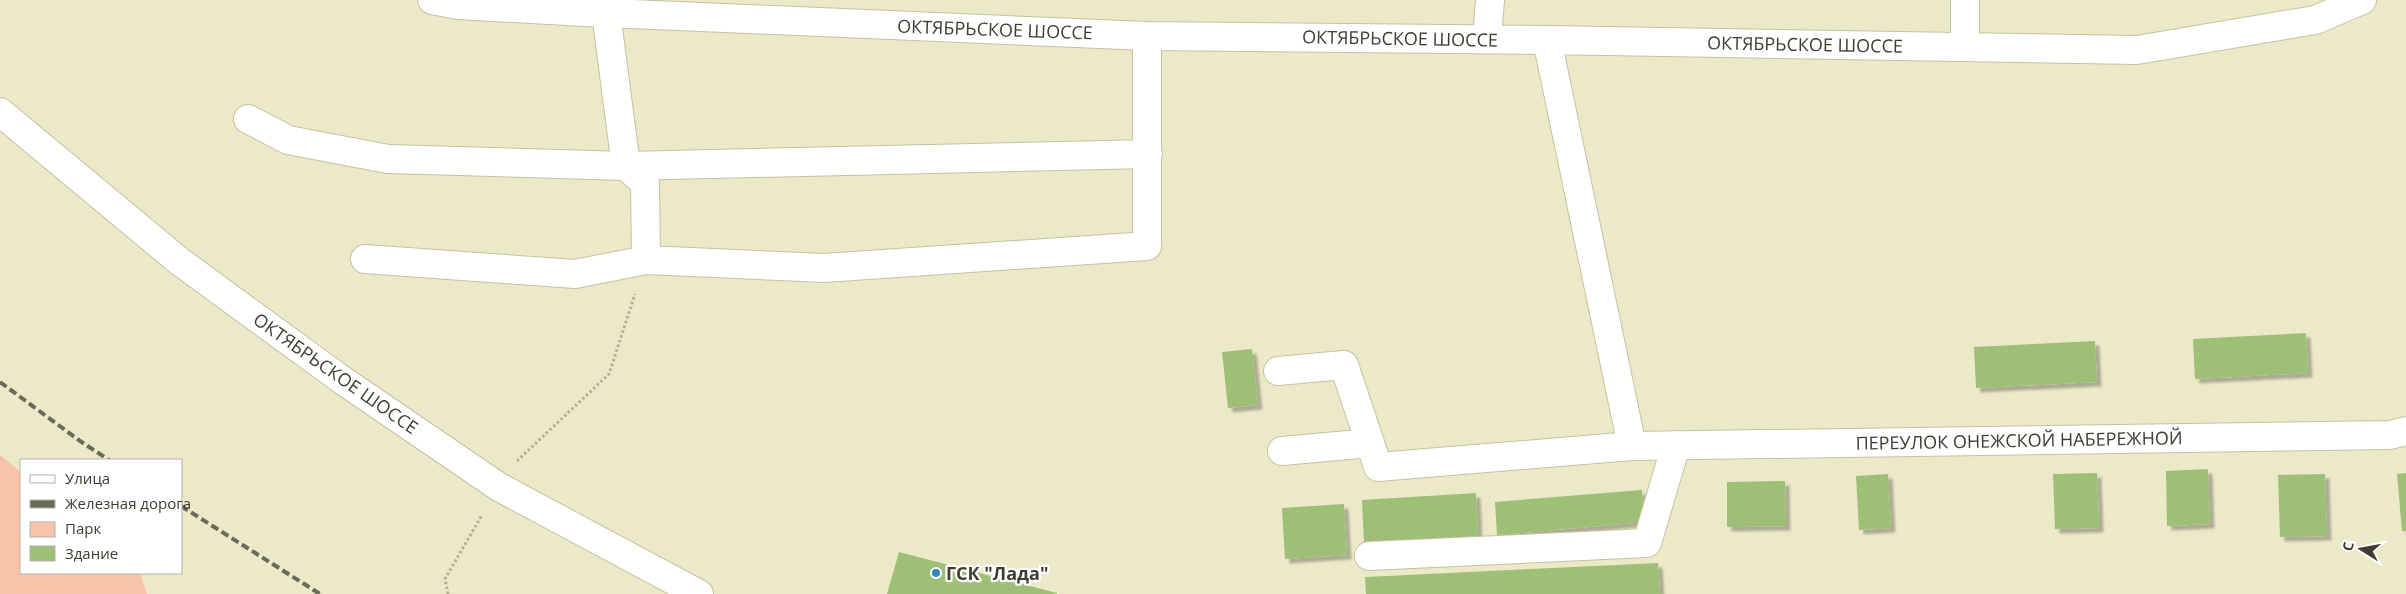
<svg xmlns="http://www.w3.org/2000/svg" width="2406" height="594" viewBox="0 0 2406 594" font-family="'Open Sans',sans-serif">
<defs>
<filter id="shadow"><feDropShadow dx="4.5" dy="4.5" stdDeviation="1" flood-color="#0004"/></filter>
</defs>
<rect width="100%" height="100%" fill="#ece9c9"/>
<path fill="#f7c4a9" d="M0 455 21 472V573H140L147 594H0Z"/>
<path fill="#9dc076" filter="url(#shadow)" d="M2306 333 2308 373 2195 379 2193 339Z
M2095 341 2097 382 1976 388 1974 347Z
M1252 349 1258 405 1228 408 1222 352Z
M2208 469 2210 524 2167 526 2166 471Z
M2097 473 2099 528 2055 529 2053 474Z
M2406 473V531H2402L2397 474Z
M1888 474 1891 528 1859 530 1856 476Z
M2325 474 2327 536 2280 537 2278 475Z
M1785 481 1786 526 1727 527V482Z
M1642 490 1644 522 1497 535 1495 502Z
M1476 493 1478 536 1364 543 1362 500Z
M1344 504 1347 555 1285 559 1282 508Z
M899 552 1057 593V594H887Z
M1658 563 1660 594H1366L1365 577Z"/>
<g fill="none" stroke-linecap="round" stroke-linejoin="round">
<defs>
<path id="minor" d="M432 0 458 5 585 12 1147 36 1547 40 2137 50 2315 20 2362 0
M1487 39 1490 0
M1547 40 1632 446
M1965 47V0
M248 119 288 140 388 159 626 166 1148 154
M365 259 575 274 646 260 645 183 626 166 606 13
M646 260 824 268 1147 246V36
M1278 371 1344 365 1378 467 1632 446 2390 435 2406 431
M1282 451 1370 443
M1369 556 1647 543 1676 445"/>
<path id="major" d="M0 112 179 261 342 380 499 487 699 594"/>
</defs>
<use href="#minor" stroke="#c5c1a2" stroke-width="30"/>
<use href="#major" stroke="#c5c1a2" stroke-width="30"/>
<path stroke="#b2b096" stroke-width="3" stroke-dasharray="2.5 2.5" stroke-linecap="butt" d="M517 461 609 374 635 294
M448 594 445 579 482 515"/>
<use href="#minor" stroke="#fff" stroke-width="28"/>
<use href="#major" stroke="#fff" stroke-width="28"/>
<path stroke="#6b6a58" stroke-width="4" stroke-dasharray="8 4" stroke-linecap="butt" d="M0 382 80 441 109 460
M181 506 320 594"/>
</g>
<circle fill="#2e89b6" stroke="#fff" stroke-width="2" cx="936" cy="573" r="5"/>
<g text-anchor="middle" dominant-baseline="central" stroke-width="4.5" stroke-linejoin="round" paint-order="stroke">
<g font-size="18" fill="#3e3d30" stroke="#fff">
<text transform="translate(995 29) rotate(2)">ОКТЯБРЬСКОЕ ШОССЕ</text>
<text transform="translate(1400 38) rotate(1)">ОКТЯБРЬСКОЕ ШОССЕ</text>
<text transform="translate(1805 44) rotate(1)">ОКТЯБРЬСКОЕ ШОССЕ</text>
<text transform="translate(336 373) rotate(35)">ОКТЯБРЬСКОЕ ШОССЕ</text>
<text transform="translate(2019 440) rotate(-1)">ПЕРЕУЛОК ОНЕЖСКОЙ НАБЕРЕЖНОЙ</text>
</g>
<g font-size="18" font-weight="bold" fill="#3e3d30" stroke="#fff" text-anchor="start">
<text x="946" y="573">ГСК "Лада"</text>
</g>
</g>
<rect x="20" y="459" width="162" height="115" fill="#ffffff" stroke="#b2b1ac"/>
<rect x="30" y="475" width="25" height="8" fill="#ffffff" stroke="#b2b1ac"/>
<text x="65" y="484" font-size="15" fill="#3e3d30">Улица</text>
<rect x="30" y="500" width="25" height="8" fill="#6b6a58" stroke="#b2b1ac"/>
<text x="65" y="509" font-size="15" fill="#3e3d30">Железная дорога</text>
<rect x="30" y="522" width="25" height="15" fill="#f7c4a9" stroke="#b2b1ac"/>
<text x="65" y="534" font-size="15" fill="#3e3d30">Парк</text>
<rect x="30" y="546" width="25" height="15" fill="#9dc076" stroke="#b2b1ac"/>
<text x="65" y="559" font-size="15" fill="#3e3d30">Здание</text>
<g transform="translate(2361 549) rotate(281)" stroke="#ffffff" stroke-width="4" paint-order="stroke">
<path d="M0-4L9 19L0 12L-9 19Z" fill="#3e3d30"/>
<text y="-8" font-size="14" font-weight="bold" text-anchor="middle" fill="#3e3d30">С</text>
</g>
</svg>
